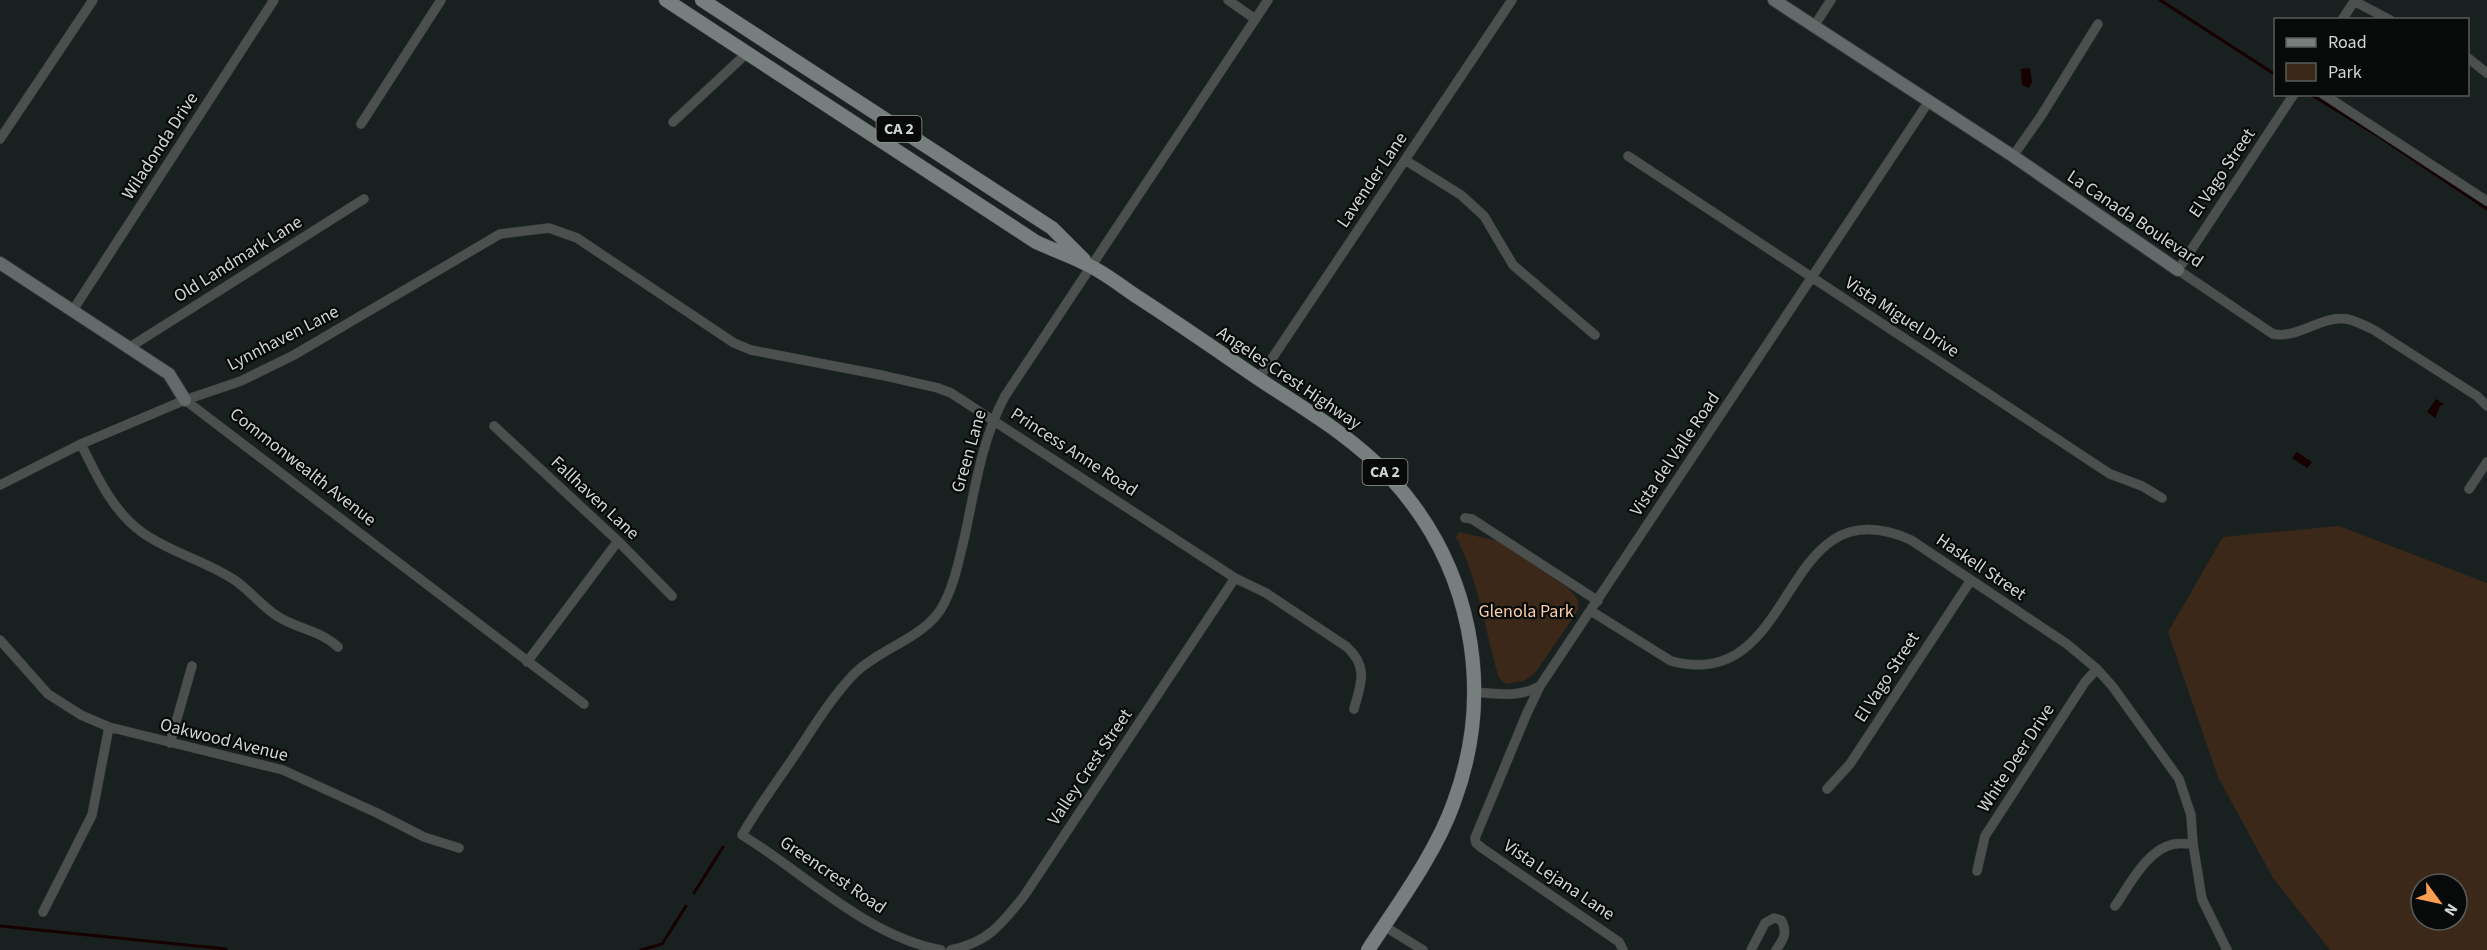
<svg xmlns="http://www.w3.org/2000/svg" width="2487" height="950" viewBox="0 0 2487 950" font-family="'Source Sans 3',sans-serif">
<rect width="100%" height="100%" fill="#192120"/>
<path fill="#3c2818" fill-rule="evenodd" d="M2339 526 2487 583V950H2330L2273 878 2218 777 2168 632 2223 537ZM2421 884H2457V920H2421Z
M1459 532 1498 541 1568 588C1575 595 1582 602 1577 612L1535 673 1524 681 1506 684 1499 678C1485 631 1479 581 1456 537Z"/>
<path fill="#160000" d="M2030 68 2032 82 2029 88 2022 85 2021 69Z
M2436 399 2444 404 2440 406 2435 418 2427 412Z
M2297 452 2312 462 2307 468 2292 458Z"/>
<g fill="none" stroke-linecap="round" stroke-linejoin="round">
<path stroke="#160000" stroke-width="3" d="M2160 0 2276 75
M2310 94 2380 137 2487 209
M694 893 723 847
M0 926 226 949
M641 950 662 944 686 906"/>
<defs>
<path id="street" d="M1228 0 1255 19
M2354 1 2390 20
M2342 20 2355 0
M1814 26 1831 0
M2468 58 2487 73
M2294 94 2178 270 2273 334C2299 339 2321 315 2347 319 2356 321 2366 326 2374 330L2477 396 2487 406
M2323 94 2487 201
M673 122 747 53
M361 124 441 0
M0 139 93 0
M1628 156 2110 474 2142 486 2162 498
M2013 156 2041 116 2098 24
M1405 160 1461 195 1484 216 1513 265 1595 335
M73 310 274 0
M130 347 364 199
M1259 378 1512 0
M185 400 584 704
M494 426 618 541 672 596
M81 444C97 476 112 511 143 533 171 553 207 561 236 581 251 592 262 606 277 616 297 629 320 630 338 647
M0 485 81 444 185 400 241 381 294 355 500 234 549 228 577 238 734 343 751 350 881 375 938 388 951 393 1235 578 1266 593 1347 647C1369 668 1361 683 1354 709
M2469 489 2487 462
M1465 518 1472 519 1598 601
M1591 611 1671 661C1801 696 1777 480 1911 540L2067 644 2097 669 2113 687 2179 779 2191 815 2193 844 2202 899 2227 950
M0 640 48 694 81 715 109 727 283 770 377 813 424 837 459 848
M527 662 618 541
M1474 692C1498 694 1519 698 1540 686
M170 743 192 666
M1827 789 1850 764 1971 580
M1977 871 1985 836 2085 682 2097 669
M2115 906C2129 886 2147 849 2174 844 2180 843 2187 844 2193 844
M43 912 92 815 109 727
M1384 926 1423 950
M941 950C866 936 806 874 742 835 758 807 777 782 795 755 813 728 831 698 854 674 879 649 923 638 941 609 954 587 959 560 965 535 975 488 982 439 1005 396L1268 0
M951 950C988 942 1001 925 1024 896L1235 578
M1623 950 1619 942 1482 848 1476 843 1475 838 1527 713 1540 686 1929 101
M1751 950 1765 923 1774 918 1781 920C1788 932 1784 939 1776 950"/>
<path id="secondary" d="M1774 0 2013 156 2178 270
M0 263 169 374 185 400"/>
<path id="primary" d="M666 0 1036 242C1053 250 1072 256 1088 265 1105 273 1121 286 1136 296 1178 323 1218 351 1259 379 1304 409 1350 435 1388 475 1471 563 1496 688 1454 802 1436 853 1398 904 1368 950
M702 0 1052 228 1084 260"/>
</defs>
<use href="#street" stroke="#363e3d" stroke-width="10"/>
<use href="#secondary" stroke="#363e3d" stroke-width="14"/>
<use href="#primary" stroke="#363e3d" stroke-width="15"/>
<use href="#street" stroke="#4b4f4e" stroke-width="9"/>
<use href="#secondary" stroke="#646a69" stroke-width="12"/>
<use href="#primary" stroke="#767f7d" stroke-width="14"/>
</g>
<g text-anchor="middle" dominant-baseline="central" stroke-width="4.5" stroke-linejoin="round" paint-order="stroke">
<g fill="#070a09" stroke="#949998" stroke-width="1.5">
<rect x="876.5" y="116" width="45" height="26" rx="4.5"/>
<rect x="1362.5" y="459" width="45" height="26" rx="4.5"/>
</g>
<g font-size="16" font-weight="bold" fill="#d1d6d5">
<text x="899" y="129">CA 2</text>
<text x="1385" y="472">CA 2</text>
</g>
<g font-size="18" fill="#d1d6d5" stroke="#070a09">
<text transform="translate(160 146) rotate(-57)">Wiladonda Drive</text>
<text transform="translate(2222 173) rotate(-56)">El Vago Street</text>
<text transform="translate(1372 180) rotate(-56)">Lavender Lane</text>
<text transform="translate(2135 219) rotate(34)">La Canada Boulevard</text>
<text transform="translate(238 259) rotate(-32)">Old Landmark Lane</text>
<text transform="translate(1902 317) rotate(33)">Vista Miguel Drive</text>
<text transform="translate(283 338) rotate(-27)">Lynnhaven Lane</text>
<text transform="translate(1289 378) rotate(34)">Angeles Crest Highway</text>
<text transform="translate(969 451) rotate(-74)">Green Lane</text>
<text transform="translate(1074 452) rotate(33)">Princess Anne Road</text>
<text transform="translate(1675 454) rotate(-56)">Vista del Valle Road</text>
<text transform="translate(303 467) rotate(38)">Commonwealth Avenue</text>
<text transform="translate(595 498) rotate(43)">Fallhaven Lane</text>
<text transform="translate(1981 567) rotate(34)">Haskell Street</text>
<text transform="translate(1887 677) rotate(-57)">El Vago Street</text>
<text transform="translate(224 740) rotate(14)">Oakwood Avenue</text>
<text transform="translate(2016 758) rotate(-57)">White Deer Drive</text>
<text transform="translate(1090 767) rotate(-56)">Valley Crest Street</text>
<text transform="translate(833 875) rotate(34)">Greencrest Road</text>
<text transform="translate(1559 880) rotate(34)">Vista Lejana Lane</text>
</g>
<g font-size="18" fill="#fbcca8" stroke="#070a09">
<text x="1526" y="611">Glenola Park</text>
</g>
</g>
<rect x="2274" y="18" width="195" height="78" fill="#070a09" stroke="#585c5b" stroke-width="1.5"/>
<rect x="2286" y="38" width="30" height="9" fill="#767f7d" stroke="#585c5b" stroke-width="1.5"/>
<text x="2328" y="48" font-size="18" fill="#d1d6d5">Road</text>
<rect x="2286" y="63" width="30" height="18" fill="#3c2818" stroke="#585c5b" stroke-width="1.5"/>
<text x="2328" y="78" font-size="18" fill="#d1d6d5">Park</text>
<g transform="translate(2439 902) rotate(123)"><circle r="28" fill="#070a09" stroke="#585c5b" stroke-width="1.5"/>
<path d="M0-4.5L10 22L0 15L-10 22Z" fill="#fb9e51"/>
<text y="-9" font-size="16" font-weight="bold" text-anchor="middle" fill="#d1d6d5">N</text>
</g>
</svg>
